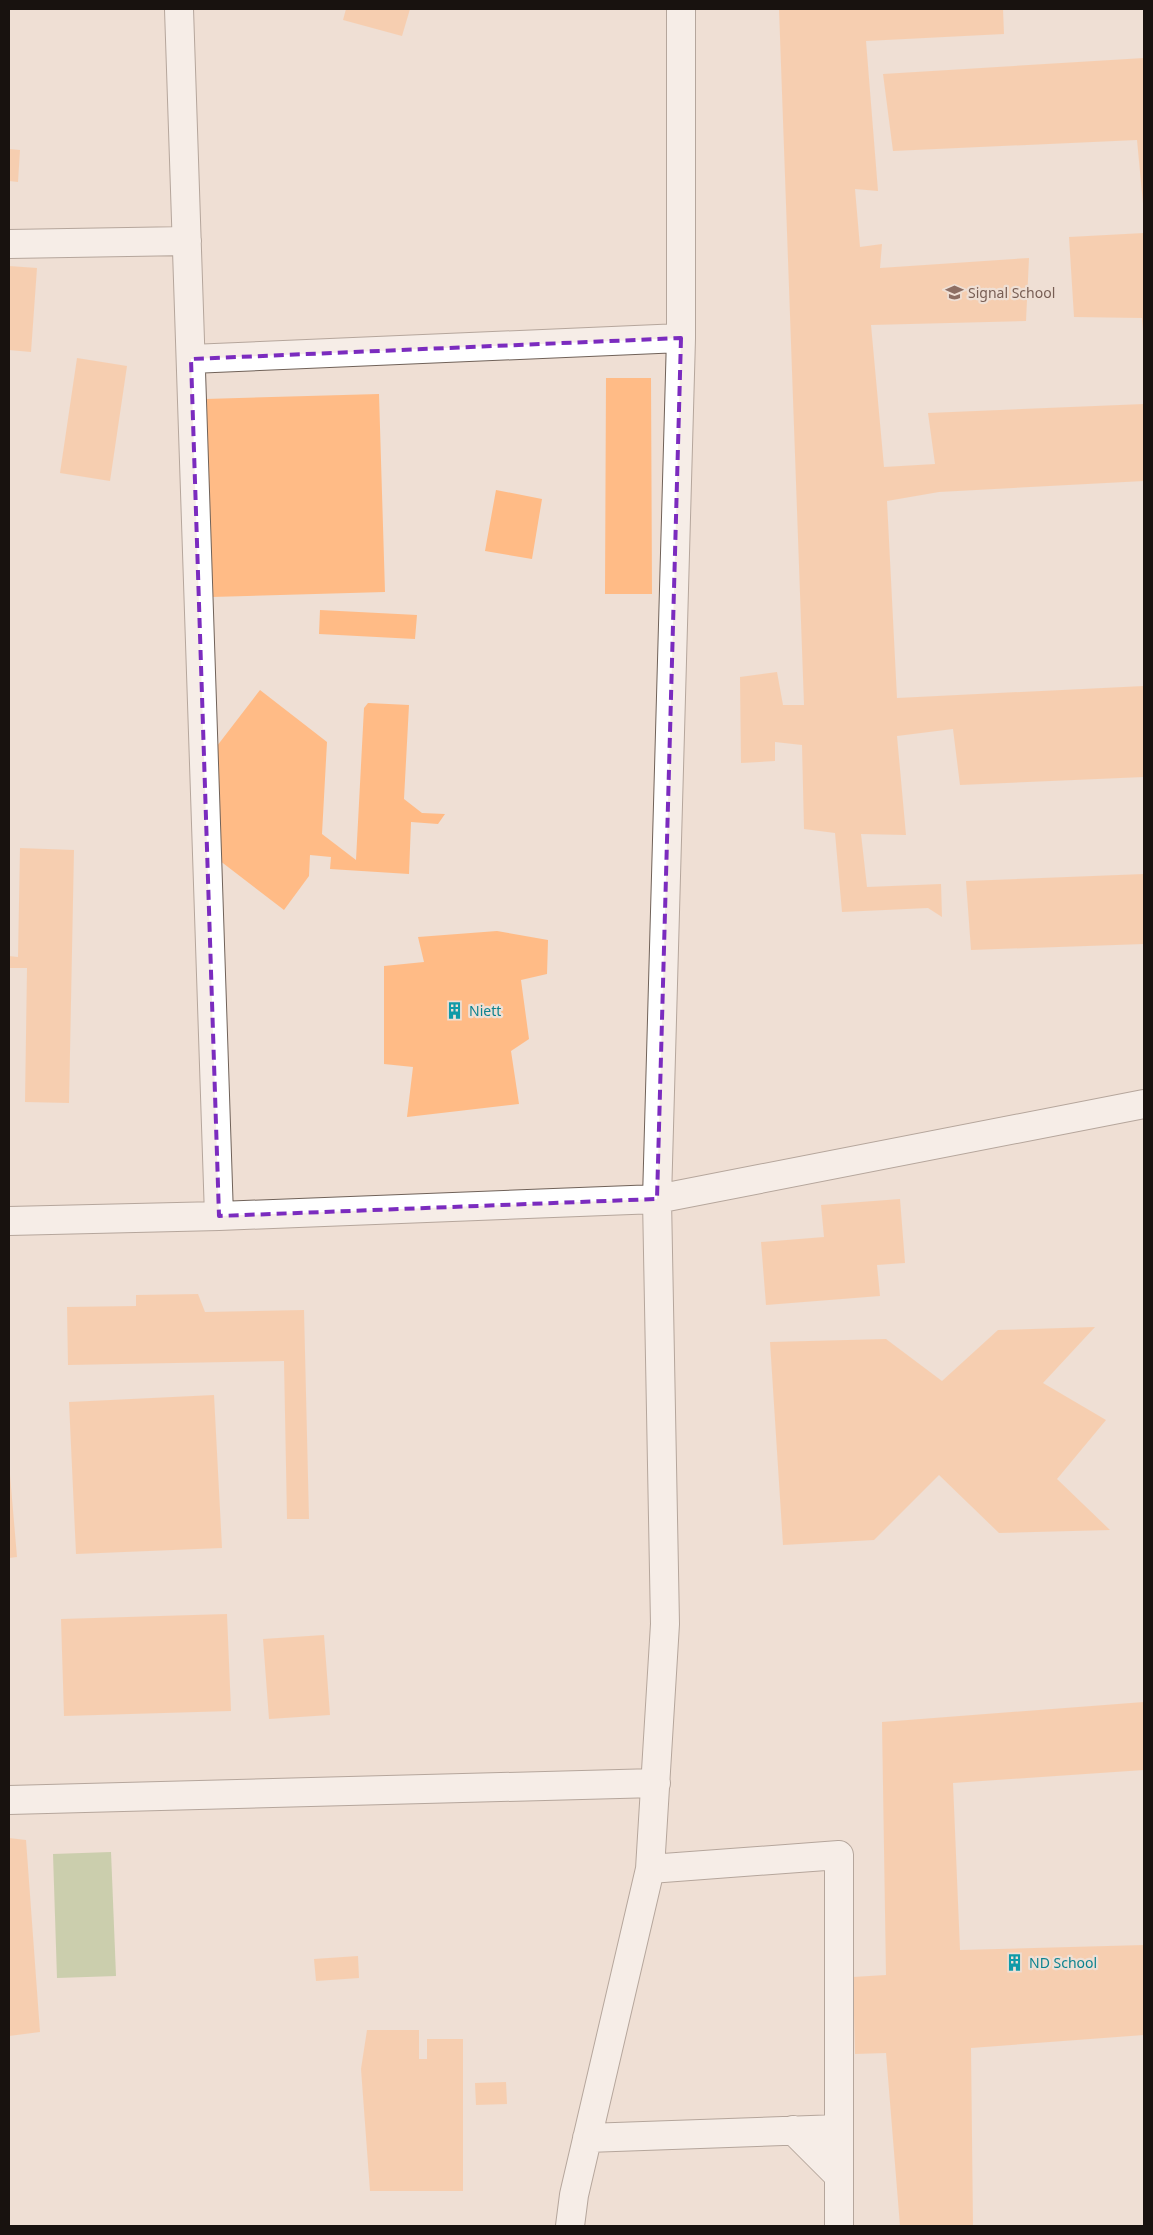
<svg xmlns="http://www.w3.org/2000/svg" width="1153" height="2235" viewBox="0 0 1153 2235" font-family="'Noto Sans',sans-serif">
<rect width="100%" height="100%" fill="#efdfd4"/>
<path fill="#a0ba7f" d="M111 1852 116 1976 57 1978 53 1854Z"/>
<path fill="#ffbb86" d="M346 9H410L402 36 343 20Z
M779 9H1003L1004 34 866 41 878 191 855 189 860 247 882 244 880 268 1029 258 1026 321 871 325 884 467 935 464 928 413 1144 404V481L939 492 887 501 897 698 1144 686V777L960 785 953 729 897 736 906 835 861 834 867 887 941 884 942 917 928 908 842 912 835 833 804 829 802 745 775 742V761L741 763 740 677 777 672 783 705H804Z
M1144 58V214L1137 140 893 151 883 74Z
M9 149 20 150 18 182 9 181Z
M1144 233V331H1143L1142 318 1074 317 1069 237Z
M9 266 37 268 31 352 9 350Z
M77 358 127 366 110 481 60 473Z
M606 378H651L652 594H605Z
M379 394 385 592 211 597 205 399Z
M496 490 542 499 532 559 485 551Z
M320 610 417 615 415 639 319 634Z
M260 690 327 742 322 834 356 860 364 708 368 703 409 705 404 799 422 813 445 814 438 824 411 822 409 874 330 869 331 857 310 855 309 876 284 910 215 857 219 768 207 759Z
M20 848 74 850 69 1103 25 1102 27 968H9V956L18 957Z
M1144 874V944L971 950 966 881Z
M497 931 548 940 547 974 521 980 529 1039 511 1051 519 1104 407 1117 413 1067 384 1064V966L424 962 418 937Z
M900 1199 905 1263 877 1265 880 1296 766 1305 761 1242 824 1237 821 1205Z
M198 1294 205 1312 304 1310 309 1519H287L284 1361 68 1365 67 1307 136 1306V1295Z
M1095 1327 1043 1383 1106 1420 1057 1479 1110 1530 999 1533 939 1475 874 1540 783 1545 770 1342 886 1339 942 1381 998 1330Z
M214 1395 222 1548 76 1554 69 1402Z
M10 1475 17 1557 9 1558V1476Z
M227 1614 231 1711 64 1716 61 1619Z
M324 1635 330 1715 269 1719 263 1639Z
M1144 1702V1770L953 1783 960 1950 1144 1945V2035L971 2048 973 2226H900L886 2053 855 2054 853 1977 886 1975 882 1722Z
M9 1838 26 1840 40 2032 9 2036Z
M358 1956 359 1978 316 1981 314 1959Z
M367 2030H419V2059H427V2039H463V2191H370L361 2069Z
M506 2082 507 2104 476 2105 475 2083Z"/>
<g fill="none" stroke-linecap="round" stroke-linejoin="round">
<defs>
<path id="street" d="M179 9 219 1216
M9 244 187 241
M191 359 681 338
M9 1221 219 1216 657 1199 1144 1104
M9 1800 656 1783
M650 1869 839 1855V2226
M793 2130 839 2176
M587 2138 839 2129
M570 2226 574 2195 650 1869 665 1624 657 1199 681 338V9"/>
</defs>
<use href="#street" stroke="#706259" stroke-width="30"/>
<use href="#street" stroke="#fff" stroke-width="28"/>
</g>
<path d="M0 0H1153V2235H0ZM681 338 657 1199 219 1216 191 359Z" fill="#efdfd4" fill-opacity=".55" fill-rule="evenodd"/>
<path fill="none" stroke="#7b2cbf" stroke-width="4" stroke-dasharray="10 6" stroke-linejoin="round" d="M681 338 657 1199 219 1216 191 359Z"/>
<defs>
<symbol id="school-bare" viewBox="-9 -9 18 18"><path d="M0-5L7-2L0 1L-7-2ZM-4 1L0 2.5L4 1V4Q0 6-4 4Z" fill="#8d6e63" stroke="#efdfd4" stroke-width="2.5" paint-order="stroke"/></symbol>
<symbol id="building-bare" viewBox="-9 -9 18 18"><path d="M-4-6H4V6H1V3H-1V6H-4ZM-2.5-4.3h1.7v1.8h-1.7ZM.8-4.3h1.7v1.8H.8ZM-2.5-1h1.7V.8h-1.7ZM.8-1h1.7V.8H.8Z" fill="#0f9aa8" stroke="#efdfd4" stroke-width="2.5" paint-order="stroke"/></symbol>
</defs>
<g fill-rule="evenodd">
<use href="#school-bare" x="942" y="280" width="25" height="25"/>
<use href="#building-bare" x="442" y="998" width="25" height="25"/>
<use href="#building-bare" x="1002" y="1950" width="25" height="25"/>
</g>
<g text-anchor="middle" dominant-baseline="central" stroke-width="4.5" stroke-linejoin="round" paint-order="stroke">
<g font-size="14" fill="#785e54" stroke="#efdfd4" text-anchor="start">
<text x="968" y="292">Signal School</text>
</g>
<g font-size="14" fill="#0d838f" stroke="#efdfd4" text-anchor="start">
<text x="469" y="1010">Niett</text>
<text x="1029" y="1962">ND School</text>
</g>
</g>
<rect width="1153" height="2235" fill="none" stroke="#18120f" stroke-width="20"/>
</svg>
